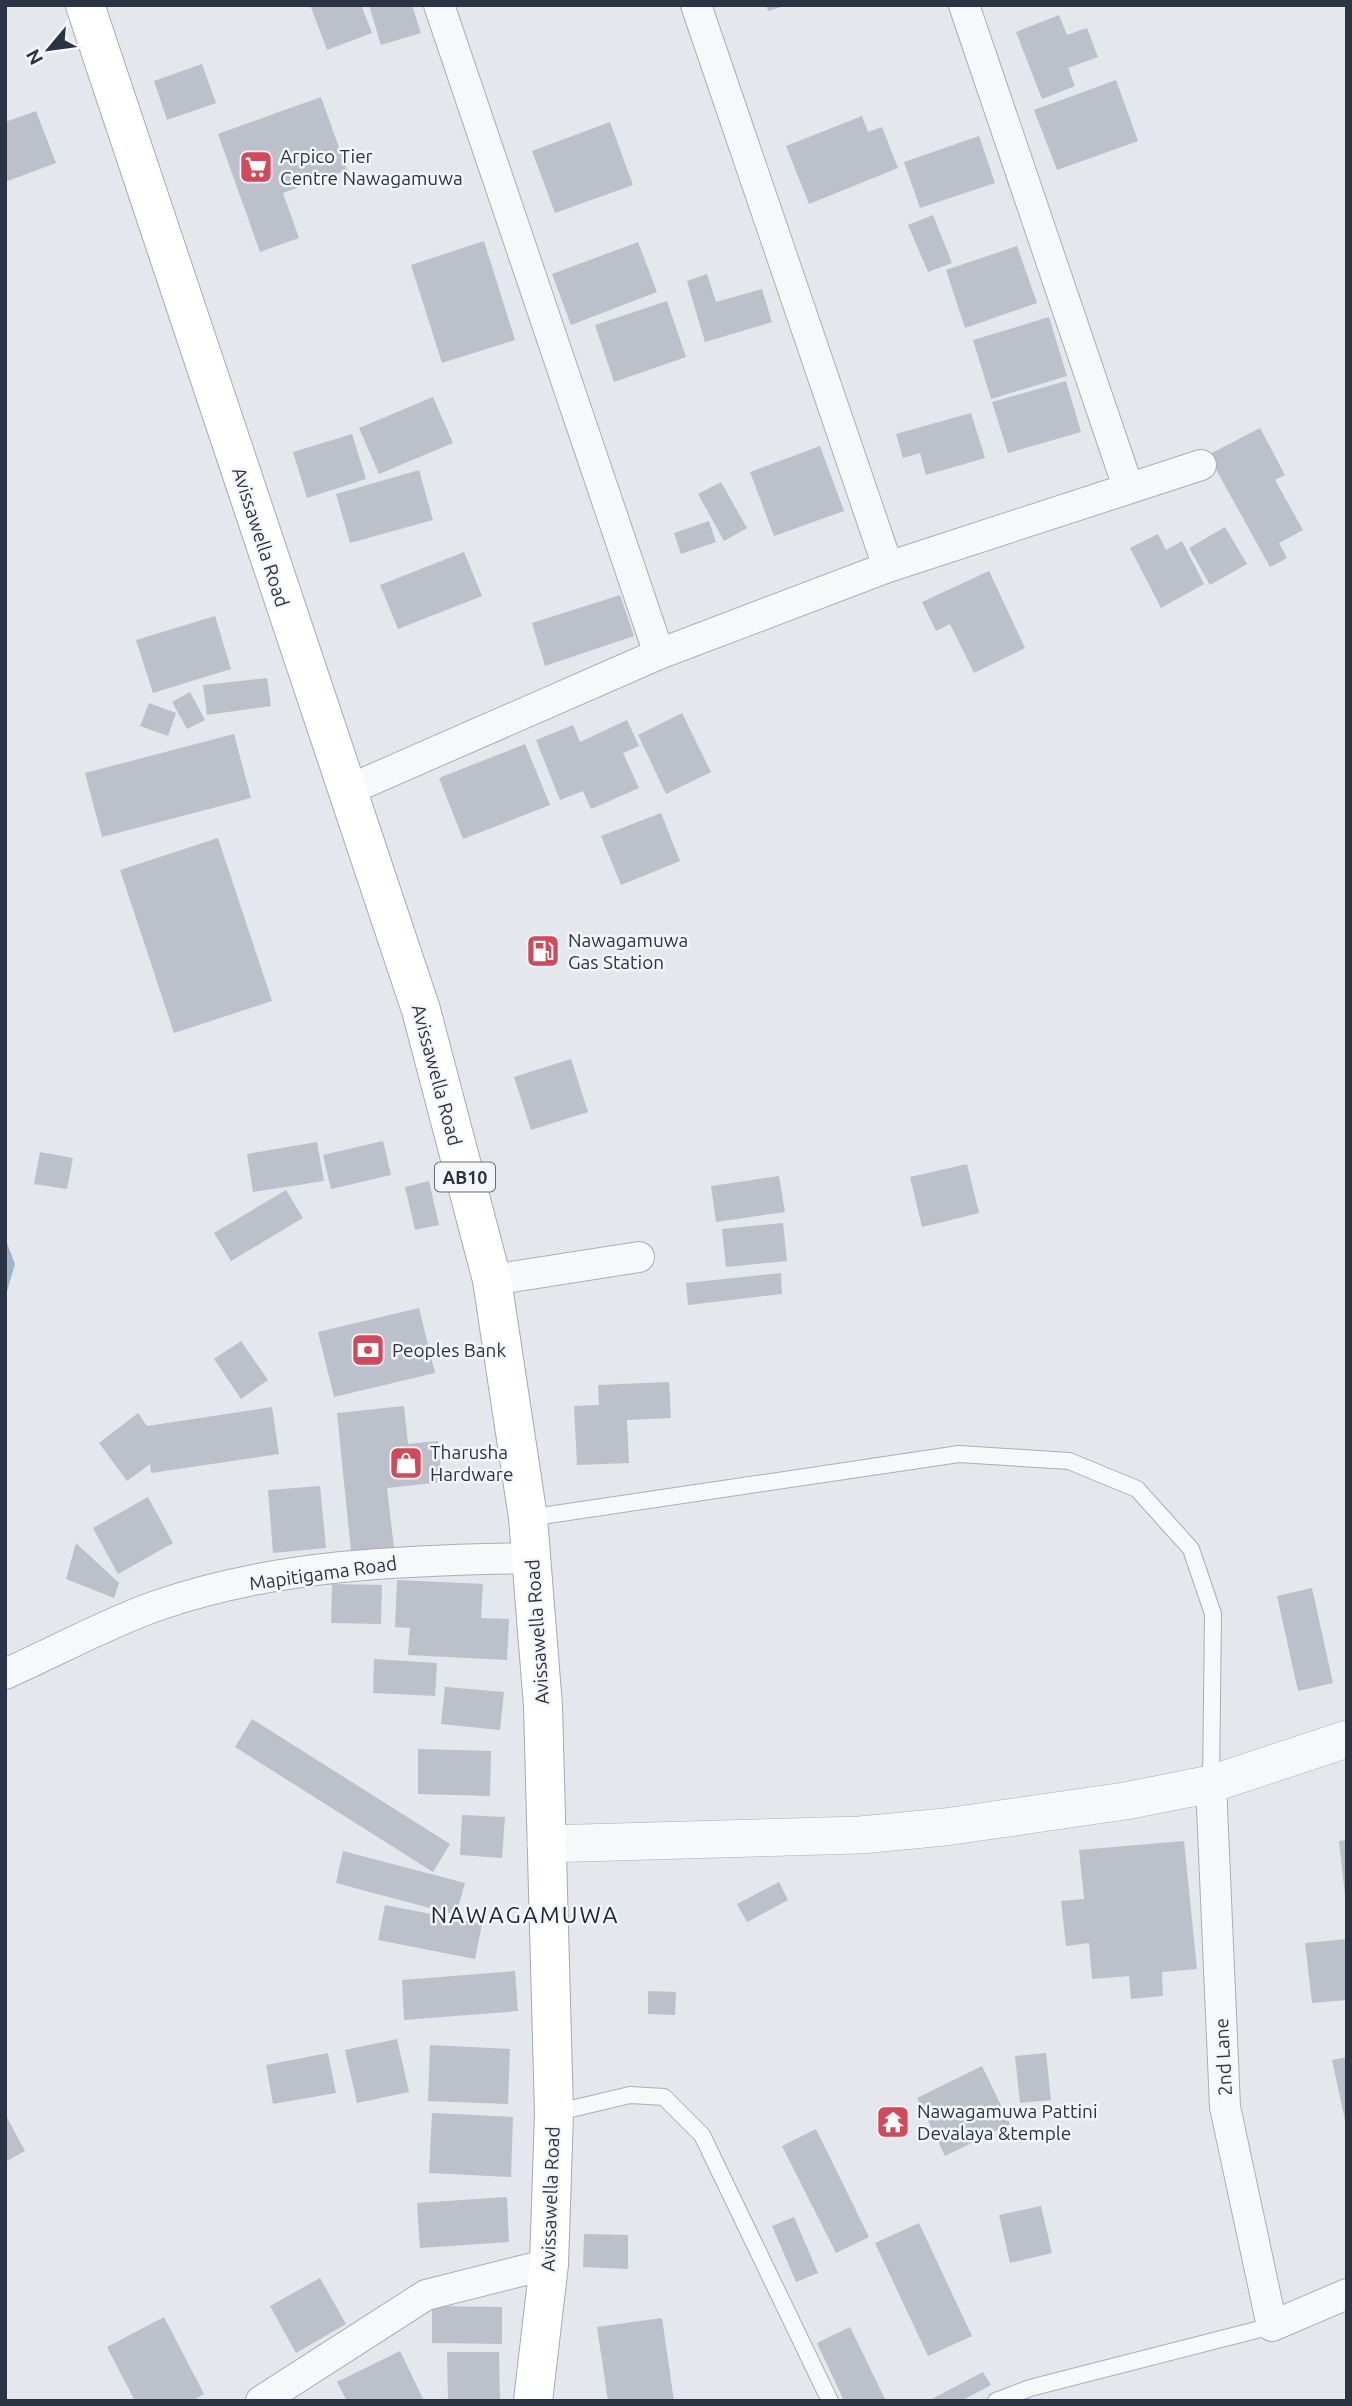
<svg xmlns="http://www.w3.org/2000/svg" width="1352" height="2406" viewBox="0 0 1352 2406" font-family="Ubuntu,sans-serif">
<rect width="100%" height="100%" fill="#e4e7ec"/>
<path fill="#9fb4cc" d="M5 1238 15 1264 5 1298Z"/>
<path fill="#bbc0ca" d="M310 5H361L372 33 327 50Z
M369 5H412L421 33 381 45Z
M766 5H784V6L768 11Z
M1059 15 1067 35 1087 28 1098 57 1068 68 1075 86 1042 99 1016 32Z
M202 64 216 103 167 120 154 81Z
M1116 80 1138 141 1057 170 1034 110Z
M321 97 347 170 283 193 299 238 260 252 218 134Z
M36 111 56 163 5 182V122Z
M862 116 868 132 882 127 898 168 809 204 786 146Z
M610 122 633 185 555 213 532 151Z
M979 136 995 183 920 208 904 162Z
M933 215 952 263 928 272 908 225Z
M484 241 515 340 442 363 411 265Z
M638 242 657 292 571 325 552 274Z
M1017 246 1037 303 965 328 946 270Z
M707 274 716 302 762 289 772 322 705 342 687 281Z
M667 301 686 357 614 382 595 325Z
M1049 317 1067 376 991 399 973 340Z
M1066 381 1081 432 1008 453 992 402Z
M433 397 453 443 379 474 359 428Z
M971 413 985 458 926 475 920 453 903 458 896 434Z
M1260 428 1285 475 1275 480 1303 530 1279 543 1287 558 1270 567 1208 455Z
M352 434 366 479 307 498 293 452Z
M820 446 844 511 774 536 750 472Z
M419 470 433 520 350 543 336 494Z
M721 482 747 528 724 541 698 494Z
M709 521 716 542 681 554 674 533Z
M1225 527 1247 564 1210 585 1189 548Z
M1158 534 1166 550 1182 541 1204 584 1161 608 1130 548Z
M464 552 482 596 398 629 380 585Z
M989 571 1025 648 974 673 950 624 936 631 922 602Z
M620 595 634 636 545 666 532 623Z
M215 616 231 669 153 693 136 640Z
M267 678 271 706 207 715 203 685Z
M190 692 205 720 187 729 172 702Z
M149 703 176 713 168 736 140 726Z
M682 713 711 772 666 794 638 735Z
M627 720 639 746 623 753 639 788 591 809 583 791 560 800 536 740 573 725 580 742Z
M234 734 251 798 102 837 85 773Z
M525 744 550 805 463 839 439 778Z
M661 813 680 861 621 885 601 836Z
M218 838 272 1001 174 1033 120 870Z
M571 1059 588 1112 531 1130 514 1077Z
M383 1141 391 1175 331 1189 323 1155Z
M317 1142 324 1181 253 1192 247 1154Z
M40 1152 73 1158 67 1189 34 1184Z
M967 1164 979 1213 922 1227 910 1177Z
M779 1176 785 1212 716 1222 711 1186Z
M429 1181 439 1225 415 1230 405 1187Z
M286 1190 303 1218 231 1261 214 1233Z
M783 1223 787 1261 726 1267 722 1229Z
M781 1273 782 1294 688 1305 686 1283Z
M419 1308 435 1373 334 1397 318 1332Z
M241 1341 268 1380 241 1399 214 1359Z
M669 1382 671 1418 627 1420 629 1463 577 1465 574 1406 599 1405 598 1385Z
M404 1406 408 1444 438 1441 442 1482 387 1488 394 1548 351 1551 337 1413Z
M272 1407 279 1454 151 1473 150 1464 127 1481 99 1443 138 1413 147 1426Z
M320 1486 326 1548 273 1553 268 1490Z
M148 1497 173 1543 118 1574 93 1528Z
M76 1543 119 1583 114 1598 66 1579Z
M397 1580 483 1584 481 1618 509 1619 507 1660 408 1655 410 1628 395 1627Z
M332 1584 382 1585 381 1624 331 1623Z
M1312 1588 1333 1683 1298 1691 1277 1596Z
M374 1659 437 1663 435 1696 373 1693Z
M445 1687 504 1692 500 1730 441 1724Z
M252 1719 450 1844 433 1872 235 1747Z
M418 1749 491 1751 490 1796 418 1794Z
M462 1815 505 1817 502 1858 460 1855Z
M1347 1840V1894L1345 1895 1339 1841Z
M1184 1841 1197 1969 1162 1972 1163 1996 1131 1999 1129 1976 1092 1979 1089 1943 1066 1946 1061 1901 1084 1899 1079 1850Z
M343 1851 465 1883 456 1915 336 1883Z
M779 1882 788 1900 747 1922 737 1904Z
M385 1905 482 1924 475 1959 378 1940Z
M1347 1939V2000L1312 2003 1305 1943Z
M515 1971 518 2011 404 2020 402 1980Z
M648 1991 676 1992 675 2015 648 2014Z
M397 2039 409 2092 357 2103 345 2050Z
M430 2045 510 2049 508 2104 428 2101Z
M328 2053 336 2093 273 2104 266 2065Z
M1046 2053 1051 2100 1020 2103 1015 2056Z
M1347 2057V2125H1346L1332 2060Z
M982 2066 1010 2124 945 2156 917 2098Z
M432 2113 513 2117 511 2177 429 2173Z
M5 2114 25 2151 5 2162Z
M816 2129 869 2237 836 2253 782 2146Z
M507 2197 509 2242 420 2248 417 2203Z
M1041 2206 1052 2253 1010 2263 999 2215Z
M794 2217 818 2273 796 2282 772 2226Z
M919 2223 972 2336 928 2356 875 2243Z
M584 2234 628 2235V2269L583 2267Z
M320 2278 346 2324 296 2353 270 2306Z
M432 2306 502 2307V2344L432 2343Z
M164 2317 204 2394 192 2401H135L107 2347Z
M662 2318 674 2401H608L597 2327Z
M850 2327 885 2399 881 2401H844L817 2343Z
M400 2351 424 2401H347L337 2382Z
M447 2352H499L500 2401H448Z
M983 2372 991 2385 961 2401H928Z"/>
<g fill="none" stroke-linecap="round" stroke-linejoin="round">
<defs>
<path id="service" d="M528 1518 959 1454 1069 1461 1137 1489 1191 1549 1213 1614 1211 1784
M554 2113 630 2095 664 2097 702 2135 830 2401
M996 2401 1030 2388 1272 2326"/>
<path id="minor" d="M439 5 659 654
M696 5 888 567
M964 5 1128 487
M346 791 659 654 888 567 1201 465
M492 1280 639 1257
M5 1674C55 1652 105 1624 156 1606 275 1564 407 1560 531 1558
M1211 1784 1225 2107 1272 2326 1347 2294
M261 2401 426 2295 549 2264"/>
<path id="tertiary" d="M546 1844 860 1835 945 1827 1125 1801 1211 1784 1347 1739"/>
<path id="primary" d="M85 5 421 1010 492 1280 528 1518 543 1706 554 2113 549 2264 533 2401"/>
</defs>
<use href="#service" stroke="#a9aeb7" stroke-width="18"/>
<use href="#minor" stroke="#a9aeb7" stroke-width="32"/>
<use href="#tertiary" stroke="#a9aeb7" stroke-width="38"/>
<use href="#primary" stroke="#a3abb8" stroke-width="40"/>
<use href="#service" stroke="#f7f8fa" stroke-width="16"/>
<use href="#minor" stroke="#f7f8fa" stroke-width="30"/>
<use href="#tertiary" stroke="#f7f8fa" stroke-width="37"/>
<use href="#primary" stroke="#fff" stroke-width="38"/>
</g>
<defs>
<symbol id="supermarket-square" viewBox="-11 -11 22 22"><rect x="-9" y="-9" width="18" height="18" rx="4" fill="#d1495b" stroke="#f4f6f9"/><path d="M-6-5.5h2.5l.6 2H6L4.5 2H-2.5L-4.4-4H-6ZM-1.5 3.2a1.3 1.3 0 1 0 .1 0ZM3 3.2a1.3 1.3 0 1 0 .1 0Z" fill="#fff"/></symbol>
<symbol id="fuel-square" viewBox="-11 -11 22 22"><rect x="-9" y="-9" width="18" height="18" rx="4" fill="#d1495b" stroke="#f4f6f9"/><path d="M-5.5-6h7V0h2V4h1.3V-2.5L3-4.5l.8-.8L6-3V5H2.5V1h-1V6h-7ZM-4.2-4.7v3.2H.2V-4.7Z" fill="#fff"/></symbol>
<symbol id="bank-square" viewBox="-11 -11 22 22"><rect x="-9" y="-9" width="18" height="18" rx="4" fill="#d1495b" stroke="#f4f6f9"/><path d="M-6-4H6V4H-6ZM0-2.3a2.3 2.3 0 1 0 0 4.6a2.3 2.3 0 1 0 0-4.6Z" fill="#fff"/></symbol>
<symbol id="shop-square" viewBox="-11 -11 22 22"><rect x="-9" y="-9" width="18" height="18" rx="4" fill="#d1495b" stroke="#f4f6f9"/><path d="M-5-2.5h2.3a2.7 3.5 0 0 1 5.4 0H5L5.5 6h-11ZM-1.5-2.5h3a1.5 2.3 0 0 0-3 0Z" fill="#fff"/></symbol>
<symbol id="temple-square" viewBox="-11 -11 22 22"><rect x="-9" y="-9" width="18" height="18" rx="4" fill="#d1495b" stroke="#f4f6f9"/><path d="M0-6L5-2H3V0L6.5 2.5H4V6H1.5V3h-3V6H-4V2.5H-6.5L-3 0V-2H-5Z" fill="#fff"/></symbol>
</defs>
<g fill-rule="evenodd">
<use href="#supermarket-square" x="237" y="148" width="38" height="38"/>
<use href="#fuel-square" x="524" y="932" width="38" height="38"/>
<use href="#bank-square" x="349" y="1331" width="38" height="38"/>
<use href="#shop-square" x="387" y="1444" width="38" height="38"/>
<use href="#temple-square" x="874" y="2103" width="38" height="38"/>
</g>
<g text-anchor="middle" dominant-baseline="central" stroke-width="5" stroke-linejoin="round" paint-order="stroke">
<rect fill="#f4f6f9" stroke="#676e7b" stroke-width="2" x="435" y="1162.5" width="60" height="29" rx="5"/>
<g font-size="18" font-weight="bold" fill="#2b3445">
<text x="465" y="1177">AB10</text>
</g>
<g font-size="19" fill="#2b3445" stroke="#f4f6f9" text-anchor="start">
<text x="280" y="156">Arpico Tier<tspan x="280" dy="22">Centre Nawagamuwa</tspan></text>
<text x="568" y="940">Nawagamuwa<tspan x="568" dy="22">Gas Station</tspan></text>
<text x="392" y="1350">Peoples Bank</text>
<text x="430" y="1452">Tharusha<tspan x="430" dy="22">Hardware</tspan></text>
<text x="917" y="2111">Nawagamuwa Pattini<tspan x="917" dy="22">Devalaya &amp;temple</tspan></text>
</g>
<g font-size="19" fill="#2b3445" stroke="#f4f6f9">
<text transform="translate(261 537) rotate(72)">Avissawella Road</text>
<text transform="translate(437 1075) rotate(75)">Avissawella Road</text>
<text transform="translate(323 1573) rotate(-8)">Mapitigama Road</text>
<text transform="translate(537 1632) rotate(-94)">Avissawella Road</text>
<text transform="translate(1223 2057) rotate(-93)">2nd Lane</text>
<text transform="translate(550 2199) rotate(-88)">Avissawella Road</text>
</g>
<g font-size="23" letter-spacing="2" fill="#1d2536" stroke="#f4f6f9">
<text x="525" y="1914">NAWAGAMUWA</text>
</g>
</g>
<rect width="1352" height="2406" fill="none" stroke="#2b3445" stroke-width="14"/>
<g transform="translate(49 49) rotate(241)" stroke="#f4f6f9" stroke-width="5" paint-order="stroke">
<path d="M0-5L12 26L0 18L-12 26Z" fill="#2b3445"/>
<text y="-10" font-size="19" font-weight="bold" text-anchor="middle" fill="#2b3445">N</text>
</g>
</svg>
